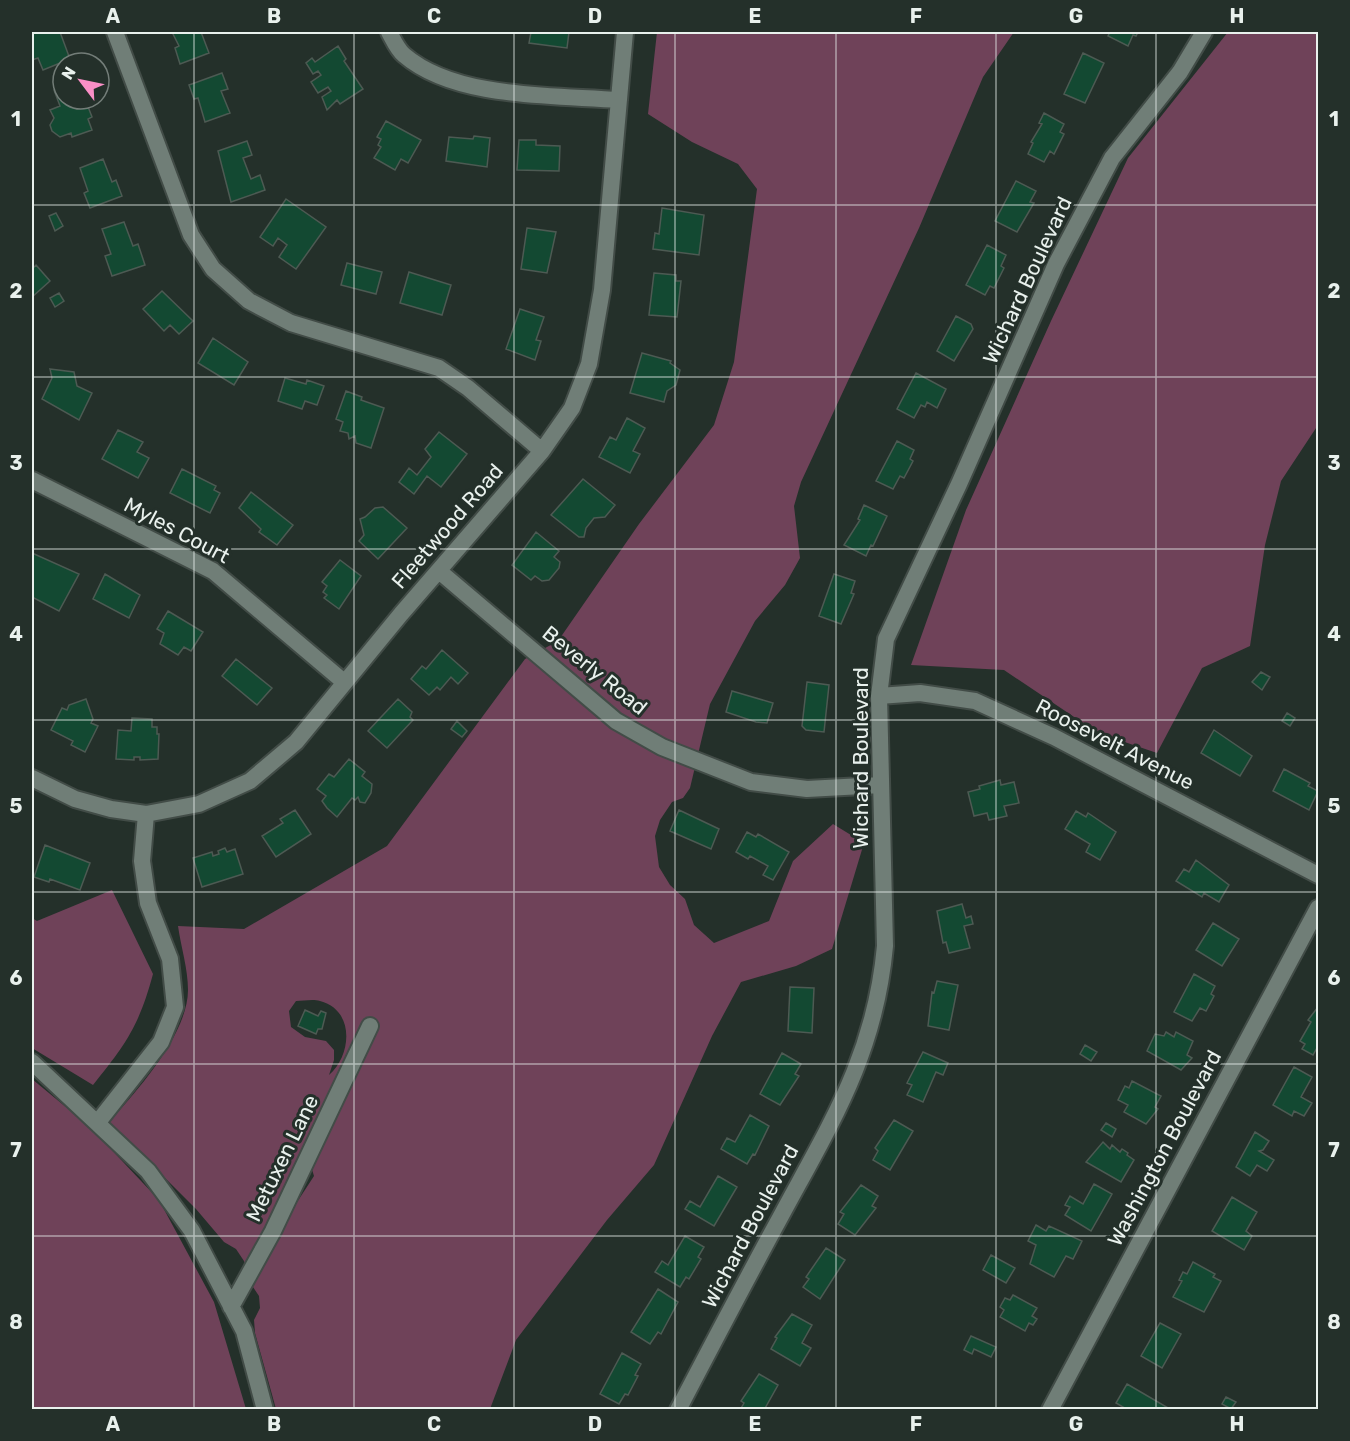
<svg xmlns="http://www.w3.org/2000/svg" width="1350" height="1441" viewBox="0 0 1350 1441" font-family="Rubik,sans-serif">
<rect width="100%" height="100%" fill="#24302a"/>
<path fill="#6f4259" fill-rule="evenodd" d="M657 32H1014L983 77 919 228 801 482 794 506 800 558 785 585 755 621 710 704 690 788 683 798 672 802 660 820 655 836 659 867 670 885 685 899 694 925 714 943 769 921 793 861 833 824 864 843 832 949 796 966 741 982 712 1036 654 1165 607 1220 516 1340 490 1409H276L255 1333 254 1320 260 1308 259 1296 251 1284 244 1261 236 1249 224 1242 196 1209 109 1122C137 1091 188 1034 188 990 188 969 181 947 178 926L244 929 387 846 525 659 558 641 639 524 714 425 734 362 757 189 738 164 692 142 648 114ZM296 1001C303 1001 313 999 320 1001 355 1010 352 1055 329 1075L334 1060V1050L326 1041 305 1037 291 1027 289 1011ZM310 1163 314 1176 286 1219 279 1205C284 1183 290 1174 310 1163Z
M1228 32H1318V425L1281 481 1265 545 1250 646 1202 668 1157 753 1098 733 1004 670 911 665 966 510 1051 321 1128 158Z
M112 890 153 974C139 1026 126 1044 93 1085L32 1048V918L37 921Z
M32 1079 90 1127 159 1200 214 1302 246 1409H32Z"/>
<path fill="#134932" stroke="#4d5a53" stroke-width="1.5" d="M32 32H60L70 59 43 70 38 58 32 60Z
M172 32H201L209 53 180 64 175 48 179 46Z
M531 32H569L567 48 529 43Z
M1110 32H1138L1136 36 1133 35 1128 46 1108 36Z
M338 46 346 59 344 61 363 89 340 104 337 100 327 110 322 97 331 91 328 87 318 93 311 82 321 75 318 71 313 74 306 63 312 58 315 62Z
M1083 53 1104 63 1085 103 1064 94Z
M222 73 228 89 221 91 230 113 205 122 198 98 194 99 189 85Z
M63 87V99H85L92 117 88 119 92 130 72 137 71 133 60 137 52 131 50 125 54 118 50 110 60 106 54 90Z
M1044 113 1064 124 1060 132 1064 134 1054 154 1050 151 1044 162 1028 154 1033 143 1031 142 1042 124 1039 123Z
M386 121 421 140 408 163 401 159 395 170 374 158 381 147 378 145 381 139 377 137Z
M474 136 490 138 487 167 446 161 449 137 473 139Z
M519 140H536V145L560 146 559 171 517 170Z
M247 141 252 155 243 158 251 179 260 175 265 190 231 202 218 151Z
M103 159 112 182 116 180 122 196 90 208 84 193 88 191 80 168Z
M1016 181 1036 191 1030 202 1034 203 1017 232 995 221Z
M286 199 326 227 296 269 279 257 287 245 278 238 273 246 260 237Z
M662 208 704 215 699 255 653 249 655 233 659 234Z
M56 213 63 226 55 231 49 216Z
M124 222 133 246 138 244 145 265 112 276 105 256 111 254 102 229Z
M527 228 556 232 547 273 521 269Z
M987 245 1006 255 1001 266 1004 268 994 288 990 286 985 295 966 285Z
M347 263 382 272 376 294 341 285Z
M36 265 50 281 32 297V269Z
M409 272 451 285 442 315 400 303Z
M654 273 676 275V281H681L677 317 649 315Z
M162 291 193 321 179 334 170 325 164 331 143 309Z
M59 293 64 301 55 307 50 298Z
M520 309 544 317 536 340 541 341 535 360 506 349Z
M956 316 971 324 973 329 954 361 937 351Z
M213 338 248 362 234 385 198 363Z
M642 353 671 361 670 363 680 370 676 385 667 391 664 402 630 393Z
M50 369 74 372 77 386 92 393 79 420 42 399 52 378Z
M916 373 946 389 937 408 927 402 925 407 921 405 914 418 897 409Z
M285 378 306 384 307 380 324 386 317 405 305 401 302 409 278 401Z
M346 391 362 397 361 400 384 408 371 448 356 443 355 436 349 439 348 433 340 431 343 422 336 419Z
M627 418 645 428 633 451 640 454 630 473 599 457 610 437 616 440Z
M118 430 143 442 137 452 149 458 138 478 102 459Z
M439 432 467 454 441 487 427 476 414 494 399 482 409 468 417 475 431 457 425 449Z
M897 441 914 450 910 459 913 461 904 478 900 476 893 489 876 481Z
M182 469 216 486 214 490 220 493 210 513 170 493Z
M583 479 615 505 605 517 594 518 586 528 584 537H579L551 515Z
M251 492 293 525 277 545 259 532 261 529 239 508Z
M864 505 887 516 873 546 871 545 866 556 844 545 860 520 858 519Z
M383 507 407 528 378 559 359 541 364 535 360 519 365 517 375 508Z
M536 532 559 551 554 557 560 562 559 568 549 580 542 581 535 576 531 580 512 565Z
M32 553 79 574 59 611 32 597Z
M340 560 361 576 339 609 324 598 327 595 323 592 327 586 322 582Z
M105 574 140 595 129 618 93 599Z
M834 574 855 581 851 593 854 594 841 624 819 616Z
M168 611 203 632 191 651 184 647 178 655 160 644 164 633 157 629Z
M442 650 468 673 458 684 451 677 440 690 437 687 429 695 411 679 422 666 426 669Z
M236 659 272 688 257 705 222 676Z
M1261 672 1270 677 1262 690 1252 682Z
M807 682 829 685 824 732 806 730 802 726Z
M732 691 773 703 767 723 756 722 726 712Z
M86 699 93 719 91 723 98 726 85 752 71 745 73 741 51 730 62 708 67 710 69 705Z
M398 699 412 712 410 717 413 720 387 748 368 731Z
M1287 713 1295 718 1290 726 1282 721Z
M132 718 152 719V727H157V734H159L158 759 140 760V757H134V760L116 759 118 730 131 731Z
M457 721 467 731 462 737 451 729Z
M1214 730 1252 756 1240 776 1201 753Z
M349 759 365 772 362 776 372 784 371 793 365 803 360 802 358 797 355 800 352 798 337 817 327 808 322 801 326 796 317 789 329 774 334 777Z
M1284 769 1310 783 1308 786 1318 791 1309 810 1273 791Z
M1000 780 1001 785 1014 782 1019 803 1004 806 1007 816 989 820 987 813 974 816 968 792 980 789 979 786Z
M295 810 311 834 276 857 262 836 283 823 280 819Z
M679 810 719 829 711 849 670 831Z
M1076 811 1086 817 1088 813 1116 832 1100 860 1086 852 1090 844 1065 829Z
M747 832 756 837 758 834 789 852 773 880 763 875 768 866 750 856 748 859 736 852Z
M45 845 90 863 80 890 50 879 49 882 34 877Z
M225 848 227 852 235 849 243 874 202 887 193 858 212 852 213 856 219 854 218 851Z
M1196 860 1229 885 1219 902 1204 893 1202 897 1176 881 1184 869 1189 872Z
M962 904 966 918 971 916 973 924 964 926 970 948 949 953 946 942 943 943 937 911Z
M1213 923 1239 939 1222 966 1196 950Z
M1194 974 1215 986 1211 994 1214 996 1206 1011 1200 1008 1192 1021 1174 1012Z
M937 981 958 985 949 1030 928 1026 932 992 934 993Z
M790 987 814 988 812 1033 788 1031Z
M1318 1007V1046L1313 1055 1302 1049 1305 1044 1300 1041 1311 1022 1308 1020Z
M305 1010 318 1016 321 1011 326 1013 322 1029H318L316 1034 298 1026Z
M1166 1032 1174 1037 1176 1032 1193 1041 1187 1055 1192 1058 1181 1070 1147 1051 1155 1034 1164 1036Z
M1085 1045 1097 1052 1091 1061 1080 1054Z
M923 1052 948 1063 943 1075 936 1072 923 1102 907 1095 912 1085 907 1083Z
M782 1053 801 1064 795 1074 799 1076 780 1105 760 1094Z
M1294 1067 1312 1077 1301 1097 1312 1103 1304 1116 1294 1111 1292 1116 1273 1105Z
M1132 1081 1161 1096 1155 1107 1158 1109 1146 1124 1124 1112 1128 1105 1118 1100 1125 1086 1129 1088Z
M750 1115 769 1126 755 1155 753 1154 747 1164 721 1149 727 1138 735 1142Z
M894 1120 913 1131 890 1170 873 1160 878 1151 875 1148Z
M1106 1123 1116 1129 1112 1137 1101 1130Z
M1255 1132 1269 1141 1263 1150 1259 1151 1274 1160 1267 1171 1257 1165 1250 1176 1236 1167Z
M1103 1142 1110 1149 1112 1145 1120 1152 1122 1149 1128 1153 1127 1155 1134 1160 1121 1182 1086 1162Z
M718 1176 737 1187 714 1226 685 1209 690 1201 700 1207Z
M1094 1184 1112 1194 1091 1231 1065 1215 1070 1207 1065 1205 1070 1196 1083 1204Z
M861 1185 878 1196 872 1206 876 1208 855 1235 838 1224 844 1214 840 1212Z
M1232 1197 1257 1212 1246 1231 1252 1236 1244 1250 1212 1231Z
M1036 1225 1046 1231 1049 1226 1082 1241 1073 1259 1066 1256 1054 1277 1030 1264 1036 1245 1028 1241Z
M685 1236 704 1247 698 1257 701 1259 689 1279 686 1277 680 1287 655 1272 662 1261 668 1265Z
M826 1248 845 1260 820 1299 803 1287 809 1279 806 1277Z
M991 1255 1015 1268 1006 1283 983 1270Z
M1193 1262 1215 1274 1213 1277 1221 1281 1204 1312 1173 1297 1182 1281 1179 1280 1183 1272 1187 1274Z
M658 1289 678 1302 661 1334 658 1332 650 1344 631 1332Z
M1013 1295 1037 1308 1032 1316 1037 1319 1033 1325 1029 1323 1025 1331 1000 1317 1004 1310 1000 1307 1005 1298 1010 1300Z
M792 1314 812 1325 802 1343 811 1348 800 1366 771 1349 777 1338 775 1337Z
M1160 1323 1181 1334 1162 1368 1141 1356Z
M971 1336 996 1347 991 1357 974 1349 972 1354 964 1350Z
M622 1353 641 1364 635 1375 638 1376 628 1395 625 1394 619 1404 600 1394Z
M759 1374 778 1385 764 1410H740L744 1403 741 1401Z
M1127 1384 1170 1409 1128 1410 1116 1403Z
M1226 1397 1236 1402 1231 1409 1222 1404Z"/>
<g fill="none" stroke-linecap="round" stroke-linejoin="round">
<defs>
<path id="minor" d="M115 32 191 235 213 269 249 301 291 323 439 368 468 388 542 451
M389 32C393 39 397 49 404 55 455 99 553 95 619 100
M32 480 213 571 344 682
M439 571 616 721 662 747 751 782 807 789 881 785
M879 696 920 693 975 701 1054 737 1318 875
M32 778 75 799 111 809 146 814 199 804 250 781 296 742 401 614 542 451 572 408 589 364 602 290 625 32
M32 1062 148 1171 192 1231 244 1331 265 1410
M98 1122 161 1042 175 1007 170 959 148 903 142 861 146 814
M231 1307 273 1231 370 1026
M678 1410C712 1345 746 1280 781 1216 831 1123 875 1055 885 946L879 696 886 639 959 484 1056 264 1112 158 1180 72 1204 32
M1050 1410 1318 908"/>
</defs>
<use href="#minor" stroke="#424c47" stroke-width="20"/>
<use href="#minor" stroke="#707e77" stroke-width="16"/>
</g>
<path fill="none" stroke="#e9f1ed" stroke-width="1.5" stroke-opacity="0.55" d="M194 32V1410M354 32V1410M514 32V1410M675 32V1410M836 32V1410M996 32V1410M1156 32V1410M32 205H1318M32 377H1318M32 549H1318M32 720H1318M32 892H1318M32 1064H1318M32 1236H1318"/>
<g text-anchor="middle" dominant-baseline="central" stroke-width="6" stroke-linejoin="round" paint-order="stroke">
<g font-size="21" fill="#e9f1ed" stroke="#24302a">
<text transform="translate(1027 280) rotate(-65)">Wichard Boulevard</text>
<text transform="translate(447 526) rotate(-49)">Fleetwood Road</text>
<text transform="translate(177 530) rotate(28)">Myles Court</text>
<text transform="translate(595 670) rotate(39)">Beverly Road</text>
<text transform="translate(1115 744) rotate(27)">Roosevelt Avenue</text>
<text transform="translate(860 758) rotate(-90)">Wichard Boulevard</text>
<text transform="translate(1164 1148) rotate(-62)">Washington Boulevard</text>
<text transform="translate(282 1158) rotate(-64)">Metuxen Lane</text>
<text transform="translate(750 1226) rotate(-62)">Wichard Boulevard</text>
</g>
</g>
<rect width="1350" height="1441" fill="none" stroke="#24302a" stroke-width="66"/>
<g transform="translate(81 81) rotate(302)"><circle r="28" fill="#24302a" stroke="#737d78" stroke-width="1.5"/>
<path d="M0-4.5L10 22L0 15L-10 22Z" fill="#fa8fc6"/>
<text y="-9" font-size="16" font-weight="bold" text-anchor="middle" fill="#e9f1ed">N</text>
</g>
<rect x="33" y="33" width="1284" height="1375" fill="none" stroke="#e9f1ed" stroke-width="2"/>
<g font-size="20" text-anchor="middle" font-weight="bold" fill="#e9f1ed">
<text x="113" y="23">A</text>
<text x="274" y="23">B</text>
<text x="434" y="23">C</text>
<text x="595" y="23">D</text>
<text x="755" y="23">E</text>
<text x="916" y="23">F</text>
<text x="1076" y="23">G</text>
<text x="1237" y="23">H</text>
<text x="16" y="126">1</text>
<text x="1334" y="126">1</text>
<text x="16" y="298">2</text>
<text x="1334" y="298">2</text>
<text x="16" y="470">3</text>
<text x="1334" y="470">3</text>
<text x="16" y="641">4</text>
<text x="1334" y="641">4</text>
<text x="16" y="813">5</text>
<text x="1334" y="813">5</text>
<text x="16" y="985">6</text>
<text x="1334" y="985">6</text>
<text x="16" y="1157">7</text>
<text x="1334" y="1157">7</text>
<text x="16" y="1329">8</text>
<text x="1334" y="1329">8</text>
<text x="113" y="1431">A</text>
<text x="274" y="1431">B</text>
<text x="434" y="1431">C</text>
<text x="595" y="1431">D</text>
<text x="755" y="1431">E</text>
<text x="916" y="1431">F</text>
<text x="1076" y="1431">G</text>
<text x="1237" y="1431">H</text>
</g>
</svg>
